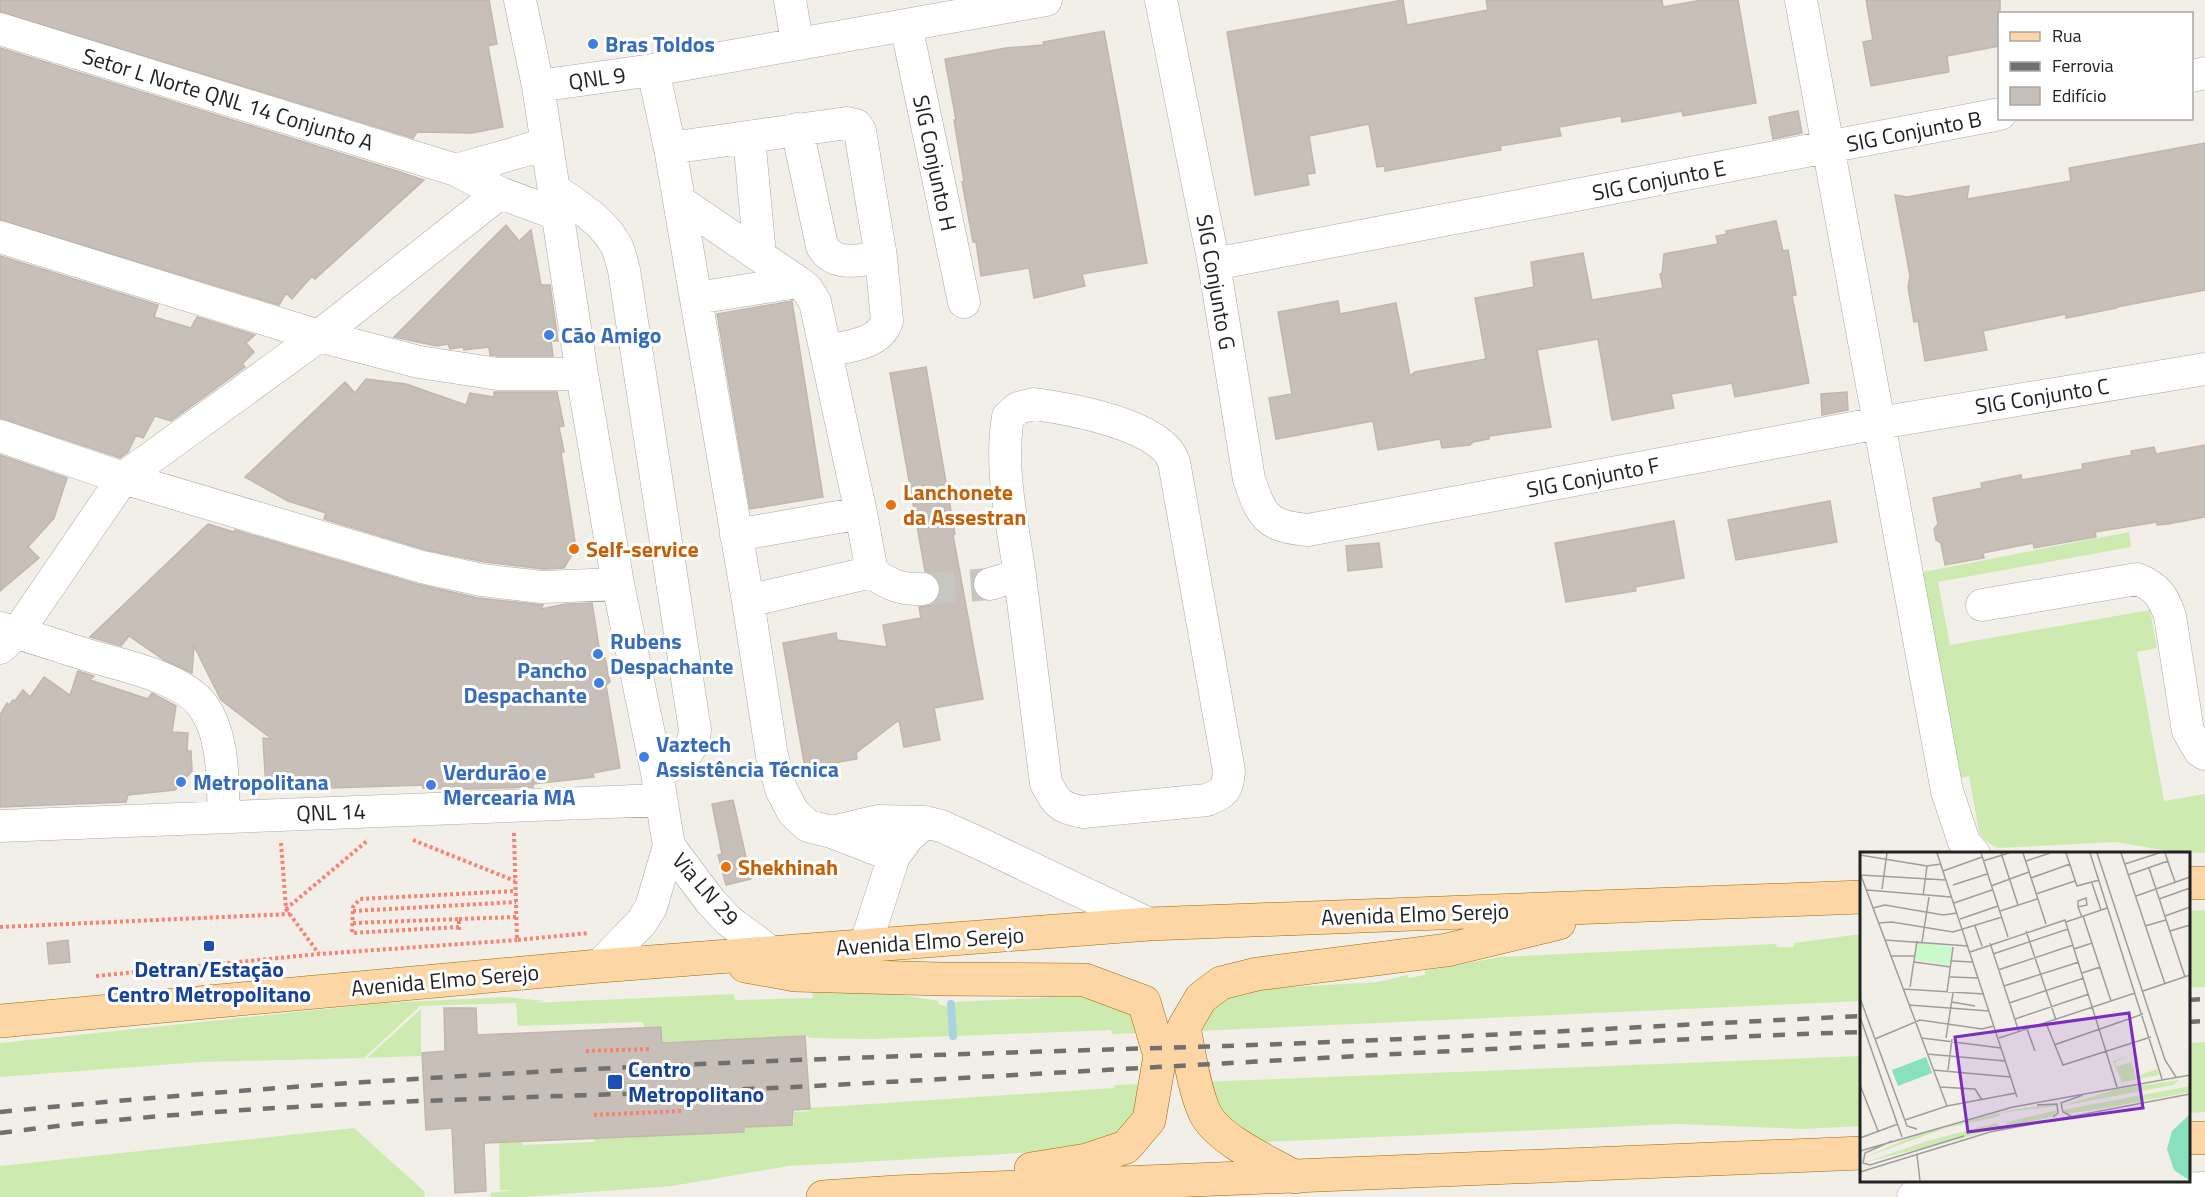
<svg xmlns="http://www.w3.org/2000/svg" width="2205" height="1197" viewBox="0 0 2205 1197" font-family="'Titillium Web',sans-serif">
<rect width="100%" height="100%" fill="#f2efe9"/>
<path fill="#cdebb0" d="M2129 532 2131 547 1938 582 1950 645 2150 610 2157 648 2137 652 2164 801 2205 794V853H2179L2116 842 1999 848C1990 845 1984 841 1979 832L1969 776 1956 779 1918 573Z
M2205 910V987H2189V911Z
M1861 934V1001L1198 1031V1016L1239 990 1378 982 1407 975 1409 978 1425 975V971L1500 957 1776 944 1777 947H1794V943Z
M812 990 883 992 939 1001 938 1004 949 1007 952 1036 872 1039 810 1038 807 1036 663 1042 662 1026 644 1027 643 1022 518 1026 516 1003 420 1006 364 1058 201 1062 0 1077V1043L384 1003 506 997 544 1001 532 1003 734 994 735 1000 813 998Z
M1100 995 1132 1009 1139 1033 1112 1034 1111 1030 955 1036 952 1007H955L956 1002Z
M421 1009V1056L367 1058Z
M2205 1042V1112L2189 1113V1043Z
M1861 1056V1126L1804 1129 1676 1124 1267 1142 1241 1139 1199 1082Z
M1141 1084 1140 1104 1120 1136 1093 1149 789 1166 672 1186 523 1197H491L490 1193 515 1190H500L499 1143 522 1142 523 1145 594 1142 595 1139 671 1135 710 1128 711 1134 744 1133 745 1126 794 1123V1112L810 1111V1108L1114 1088 1115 1085Z
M354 1128 424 1191 425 1197H0V1166Z"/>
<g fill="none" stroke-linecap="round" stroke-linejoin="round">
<path stroke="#aad3df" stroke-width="8" d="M951 1004 953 1036"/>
</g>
<path fill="#c7bfb8" stroke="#c4b6ab" stroke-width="1.5" d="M0 0H489L497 44 488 46 503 127 472 133 417 132 413 138 0 12Z
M1403 0 1407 25 1488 10 1486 0H1662L1663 7 1702 0H1738L1756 103 1683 116 1682 111 1622 122 1621 116 1559 127 1561 136 1500 146 1501 150 1385 171V166L1377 167 1369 124 1309 136 1315 173 1307 174 1309 185 1255 195 1227 32Z
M1866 0H2000V46L1947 56 1949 72 1871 86 1863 42 1873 40Z
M1104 31 1147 263 1082 274 1085 286 1034 298 1029 268 981 276 976 242H973L962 182 964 181 954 120H956L945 59 1006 48 1044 45 1043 42Z
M0 48 394 170 424 180 315 279 312 276 292 299 286 293 279 305 0 220Z
M1798 111 1802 133 1773 139 1769 117Z
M2205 143V290L2117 307V308L2066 318V314L1983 331 1987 350 1925 361 1918 321 1914 322 1908 287 1910 276 1895 195 1907 197 1969 186 1967 199 2071 181 2069 168Z
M1776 221 1783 251 1788 250 1796 295 1792 296 1809 383 1735 397 1732 383 1671 394 1674 408 1612 420 1598 339 1537 350 1551 427 1489 436V439L1473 442 1470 445 1442 448 1440 439 1378 450 1373 421 1276 439 1269 398 1292 394 1278 312 1338 301 1340 314 1396 303 1410 376 1415 372 1486 359 1475 298 1534 287 1531 262 1583 253 1592 300 1663 288 1660 274H1662L1664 254 1718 244 1716 236 1727 234 1726 231Z
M506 225 519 241 531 230 541 285H550L558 341H551L553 356H499L490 355 489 347 464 350 463 347 450 349 448 344 437 346 394 337Z
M0 256 158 305 154 317 191 328 197 317 255 335 246 343 254 352 242 364 245 367 171 421 155 416 143 438 136 435 128 452 120 458 0 418Z
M792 301 823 497 750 509 717 314Z
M926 367 955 534 953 535 983 699 934 708 940 740 904 747 899 720 856 753 857 759 805 768 783 643 836 633 837 640 887 647 883 625 921 618 919 607 932 605 939 597 941 589 939 580 932 574 925 571 890 373Z
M366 379 406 384 466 405 470 393 494 397V392H557L564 426 559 427 564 452H561L576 548 564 568 543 569 485 562 426 550 324 519 326 513 288 501 245 477 345 382 355 393Z
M1847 392 1848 410 1822 415 1821 394Z
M2205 445V517L2168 524 2157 525V522L2095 532 2096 537 2034 548 2033 543 1983 553 1984 558 1945 565 1941 543 1936 540 1934 529 1938 524 1933 498 1982 488 1981 483 2021 475 2022 480 2083 469 2082 464 2132 455 2131 451 2154 447 2156 454Z
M0 455 67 478 54 518 28 547 39 558 0 591Z
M1830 501 1837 542 1736 560 1728 520Z
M1674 521 1684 578 1635 587 1636 591 1566 602 1555 543Z
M208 524 234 532 235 530 417 584 478 598 543 605 541 609 566 604 592 603 601 659 605 658 610 682 606 685 620 768 593 773 594 777 533 784V787L470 789 423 788V785L266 790 263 738 272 739 221 700 194 646 192 673 164 660 129 636 121 646 90 637Z
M1379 543 1382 567 1348 571 1346 546Z
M78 671 94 676 90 680 148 699 152 693 176 706 172 732 188 733 187 751H191L192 771 175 790 128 795 126 802 0 807V715L7 703 9 705 13 700 15 701 23 690 30 697 44 677 70 695Z
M733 800 751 879 726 885 718 855 722 854 712 804Z
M68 940 70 962 49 964 47 943Z
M444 1008H476L477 1035 661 1027 662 1043 805 1036 810 1109 793 1110 792 1125 744 1127V1132L484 1143 486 1191 455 1193 452 1128 426 1130 422 1053 445 1051Z"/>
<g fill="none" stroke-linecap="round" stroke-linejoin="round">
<path stroke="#c8c6c1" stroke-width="32" stroke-dasharray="32 16" stroke-linecap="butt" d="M923 589 990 584"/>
<defs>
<path id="minor" d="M520 0 538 86 582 374 618 584 657 773 669 846 651 907 641 923 599 966
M790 0 797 43
M1161 0 1214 264 1249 479C1262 517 1266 526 1308 530L1879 423 2205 369
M1801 0 1947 791 1964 842 1974 854
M906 25 964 302
M0 29 456 170 500 193 557 214
M653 70 670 148 748 601 772 756 781 789 793 812 808 826 832 832 894 856
M2192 76 2205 73
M538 86 653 70 1046 0
M797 129 822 246C834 268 861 260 881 257
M749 137 760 256
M670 148 847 123 856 125 860 131 881 257 887 321C879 345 848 346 826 351
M456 170 547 144
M554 189C576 205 605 222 617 247 620 254 622 263 624 270L695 730C693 755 678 763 657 773
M679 201 798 282 807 289 815 302 861 513 872 572C889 585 901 590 923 589
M0 237 319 336 419 362 498 374H582
M1214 264 2000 114
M696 298 798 282
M1034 404C1070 409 1142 422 1167 450 1170 453 1172 458 1174 462L1229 771C1227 791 1225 792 1207 800L1083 812C1060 808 1056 803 1046 783 1037 714 1029 646 1020 577 1013 524 999 471 1008 417L1018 408Z
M0 436 123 478 422 567 482 580 542 587 618 584
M736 535 861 513
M990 584 1020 575
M748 601 872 572
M1982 605 2137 579C2157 587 2163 596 2170 616L2188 731 2200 751 2205 754
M0 628C29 636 58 646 87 655 121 665 182 677 203 706 225 737 222 780 224 817
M0 648 17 633 123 478 319 336 500 193
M0 826 661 800
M832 832 878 821 925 822
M669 846 711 902 729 921 772 953
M865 946 894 856 909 836 925 822 941 826 981 844 1149 924
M1913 1197 2205 1188"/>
<path id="major" d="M2188 883H2205
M745 966 795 975 941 979 1085 980 1144 1002 1160 1056 1149 1120 1126 1147 1087 1160 1031 1169
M0 1021 599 966 1149 924 1862 897
M2188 1138H2205
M1295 1177C1269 1162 1218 1140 1205 1113 1194 1090 1189 1052 1184 1027L1201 998 1221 983 1257 974 1447 950 1559 923
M823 1197 896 1192 1862 1153"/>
</defs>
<use href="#minor" stroke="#a9a9a9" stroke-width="33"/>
<use href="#major" stroke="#a06b00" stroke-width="34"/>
<path stroke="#fa8072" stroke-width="4" stroke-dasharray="3 3" stroke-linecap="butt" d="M514 833 517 940 589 933
M413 840 515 881
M281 843 286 909 367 841
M286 909 319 954
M353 911 516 902
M459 919 516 917
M353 923 459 919V932
M0 927 290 914
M459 927 352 933 353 907 360 899 515 891
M96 976 319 954 517 940
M586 1051 649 1049
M594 1115 681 1111"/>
<use href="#minor" stroke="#fff" stroke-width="32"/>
<use href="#major" stroke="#fcd6a4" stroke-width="33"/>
<path stroke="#707070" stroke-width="4.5" stroke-dasharray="12 12" stroke-linecap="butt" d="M2188 1000 2205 999
M2188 1022 2205 1021
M0 1112C407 1071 816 1058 1225 1046 1437 1039 1649 1026 1862 1016
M0 1133C270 1098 542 1100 813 1086 1060 1073 1306 1058 1553 1046 1656 1041 1758 1035 1862 1032"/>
</g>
<g fill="#3f7fe0" stroke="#fff" stroke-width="2">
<circle cx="593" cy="44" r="6"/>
<circle cx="549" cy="335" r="6"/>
<circle cx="598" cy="654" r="6"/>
<circle cx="599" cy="683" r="6"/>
<circle cx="644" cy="757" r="6"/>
<circle cx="181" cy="782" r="6"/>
<circle cx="431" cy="785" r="6"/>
</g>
<g fill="#e8710a" stroke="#fff" stroke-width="2">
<circle cx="891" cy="505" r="6"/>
<circle cx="574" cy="549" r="6"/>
<circle cx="726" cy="867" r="6"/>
</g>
<g fill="#1a4fb4" stroke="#fff" stroke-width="2">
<rect x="203" y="940" width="12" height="12" rx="3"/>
<rect x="607" y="1074" width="16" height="16" rx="3"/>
</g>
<g text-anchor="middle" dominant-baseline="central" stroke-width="6" stroke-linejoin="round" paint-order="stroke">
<g font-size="22" font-weight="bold" fill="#366cbe" stroke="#fff" text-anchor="start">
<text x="605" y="44">Bras Toldos</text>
<text x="561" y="335">Cão Amigo</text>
<text x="610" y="641">Rubens<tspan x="610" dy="25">Despachante</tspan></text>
<text x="587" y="670" text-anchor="end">Pancho<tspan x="587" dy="25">Despachante</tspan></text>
<text x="656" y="744">Vaztech<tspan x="656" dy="25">Assistência Técnica</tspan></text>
<text x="443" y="772">Verdurão e<tspan x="443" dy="25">Mercearia MA</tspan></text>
<text x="193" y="782">Metropolitana</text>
</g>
<g font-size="22" fill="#222" stroke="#fff">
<text transform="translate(597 78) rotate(-8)">QNL 9</text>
<text transform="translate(228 99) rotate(17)">Setor L Norte QNL 14 Conjunto A</text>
<text transform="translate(1914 131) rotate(-11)">SIG Conjunto B</text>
<text transform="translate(935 163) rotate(78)">SIG Conjunto H</text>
<text transform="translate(1659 180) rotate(-11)">SIG Conjunto E</text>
<text transform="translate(1216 282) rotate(80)">SIG Conjunto G</text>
<text transform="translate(2042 396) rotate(-9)">SIG Conjunto C</text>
<text transform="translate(1593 477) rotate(-11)">SIG Conjunto F</text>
<text transform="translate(331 812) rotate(-2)">QNL 14</text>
<text transform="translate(706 889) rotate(49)">Via LN 29</text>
<text transform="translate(1415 914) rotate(-2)">Avenida Elmo Serejo</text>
<text transform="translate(930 941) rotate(-4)">Avenida Elmo Serejo</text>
<text transform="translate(445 980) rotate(-5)">Avenida Elmo Serejo</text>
</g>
<g font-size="22" font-weight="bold" fill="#c56008" stroke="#fff" text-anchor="start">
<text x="903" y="492">Lanchonete<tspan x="903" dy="25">da Assestran</tspan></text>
<text x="586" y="549">Self-service</text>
<text x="738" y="867">Shekhinah</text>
</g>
<g font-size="22" font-weight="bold" fill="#164399" stroke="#fff">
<text x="209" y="969">Detran/Estação<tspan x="209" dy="25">Centro Metropolitano</tspan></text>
<text x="628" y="1069" text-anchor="start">Centro<tspan x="628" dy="25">Metropolitano</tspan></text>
</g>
</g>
<g transform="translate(1860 852)">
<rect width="330" height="330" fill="#f2efe9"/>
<path d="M269 204 255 210 256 215 272 210 275 225 297 217 299 223 262 230 253 209ZM319 228 314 233 201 254 258 237ZM330 234V240L250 255 208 262 202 258ZM193 252 197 254 139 261 140 264 86 276 3 306 56 283 146 259ZM197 258 194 264 147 275V270ZM136 271 142 276 6 310 67 289Z" fill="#cdebb0"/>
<path d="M58 90 92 95 89 113 55 108Z" fill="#c8facc"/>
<path d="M66 205 72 221 38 234 32 218ZM330 262V329L314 318 307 297 312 279Z" fill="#88e0be"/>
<path fill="none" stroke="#9f9d99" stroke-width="1.5" d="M77 1 157 245M121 1 148 85M141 1 158 53M163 1 186 72M206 1 217 34 239 28M230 1 302 227M237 1 305 208 316 225M261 1 305 132M305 1 315 30M0 3 67 14 81 12M123 9 149 1M166 9 190 1M265 12 299 1M289 16 325 125M83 19 122 5M0 21 87 254M1 23 86 28M268 23 308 9M171 26 210 12M232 31 241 58M93 33 127 22M131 34 169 20M22 37 27 1M7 38 91 45M176 42 215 29M63 44 67 14M276 44 330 25M299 47 330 36M94 51 132 38M218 55 227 53 226 46 218 49V55L222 65M13 56 25 53 83 63 97 61M140 59 177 47M223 64 251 149M305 64 330 55M100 67 138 54M206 70 247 56M19 71 32 70 93 80 142 65M115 74 122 94M285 74 306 68M166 79 196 168M310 79 330 73M25 88 108 94M62 90 69 45M130 91 159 180M214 97 232 91M110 100 205 68 257 235M133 102 208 77M31 104H54M92 109 113 110M54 110 91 115M138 118 213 93M222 121 240 115M90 125 119 126M144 134 219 110M50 135 57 89M43 137 124 142M283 139 330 123M87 140 93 95M0 146 47 274 57 277M92 150 115 154M149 151 224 126M49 153 129 159M0 165 42 285M155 167 229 142M186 171 203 213 291 185M167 177 175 199M62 186 141 196M86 186 93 141M139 186 275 141M15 187 60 168 122 177 134 174M194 193 283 162M67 202 145 209M73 218 150 225M88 218 92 187M0 233 18 279M80 235 115 237 122 248M177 253 197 252 198 261 193 265M211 264 203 260 201 251 223 243M45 268 87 254 156 241M0 286 38 272M32 289 5 301 3 311 10 313 104 284M0 299 153 255 330 223M57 303 60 329M0 320 130 280 330 242"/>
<path fill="#7b2cbf" fill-opacity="0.15" stroke="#7b2cbf" stroke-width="3" d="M269 161 283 256 108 280 95 185Z"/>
<rect width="330" height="330" fill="none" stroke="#222" stroke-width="3"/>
</g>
<rect x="1998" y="12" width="195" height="108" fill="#ffffff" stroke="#a7a7a7" stroke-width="1.5"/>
<rect x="2010" y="32" width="30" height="9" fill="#fcd6a4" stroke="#a7a7a7" stroke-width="1.5"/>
<text x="2052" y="42" font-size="18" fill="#222222">Rua</text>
<rect x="2010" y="62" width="30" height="9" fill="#707070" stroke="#a7a7a7" stroke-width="1.5"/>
<text x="2052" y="72" font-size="18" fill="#222222">Ferrovia</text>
<rect x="2010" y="87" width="30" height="18" fill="#c7bfb8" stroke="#a7a7a7" stroke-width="1.5"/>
<text x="2052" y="102" font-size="18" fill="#222222">Edifício</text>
</svg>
